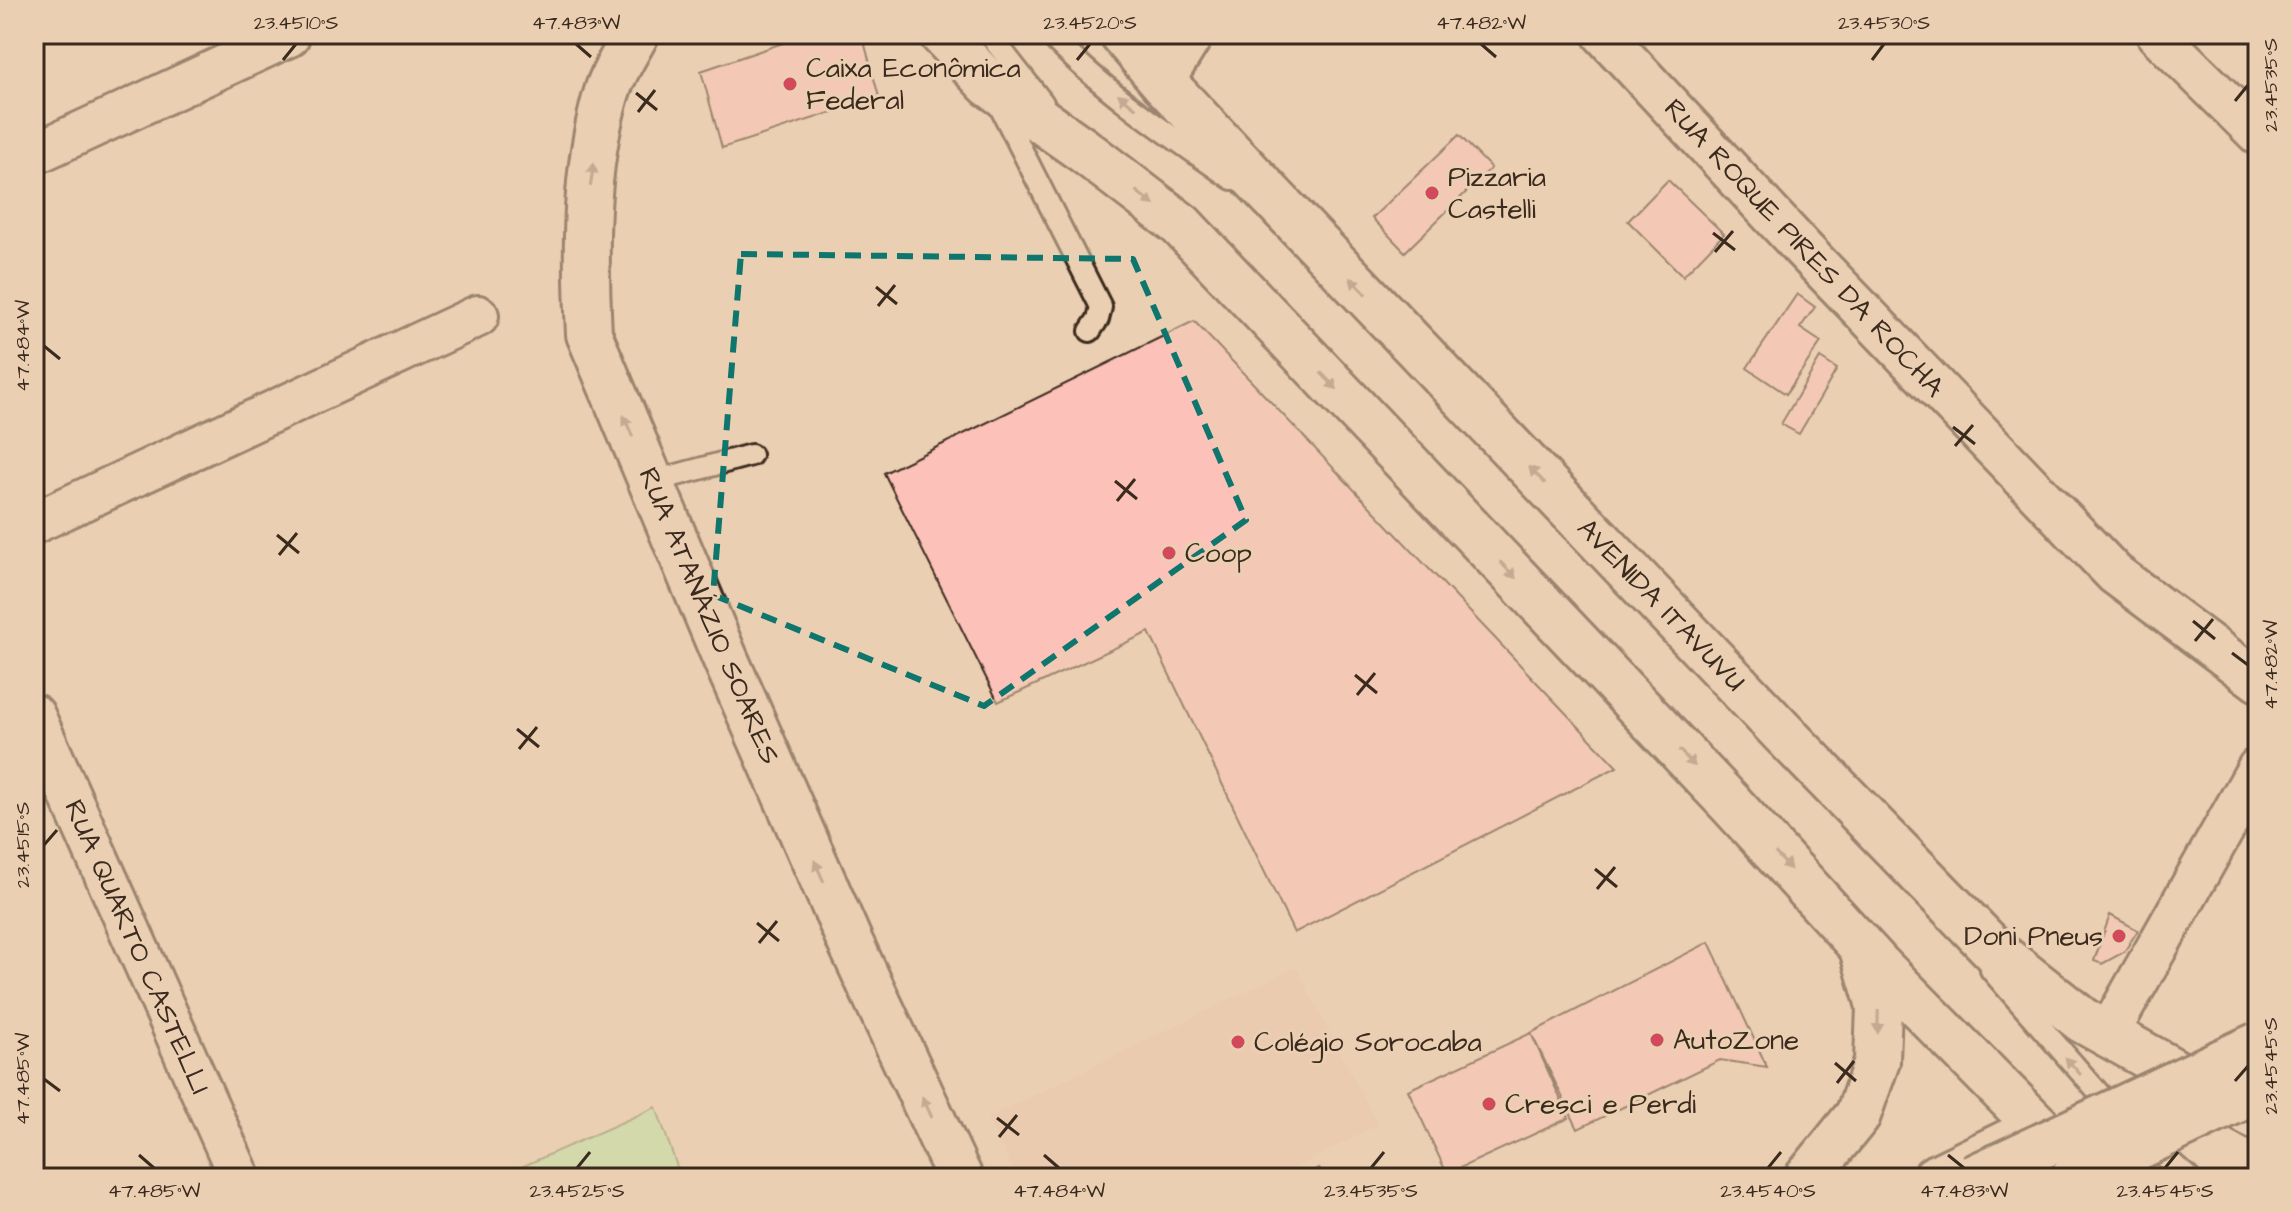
<svg xmlns="http://www.w3.org/2000/svg" width="2292" height="1212" viewBox="0 0 2292 1212" font-family="'Architects Daughter',sans-serif">
<rect width="100%" height="100%" fill="#ebcfb2"/>
<filter id="ink" filterUnits="userSpaceOnUse"><feTurbulence type="fractalNoise" baseFrequency=".0125" numOctaves="2"/><feDisplacementMap in="SourceGraphic" scale="16" xChannelSelector="R" yChannelSelector="G"/><feConvolveMatrix kernelMatrix="1 2 1 2 8 2 1 2 1" color-interpolation-filters="sRGB"/></filter>
<g filter="url(#ink)">
<path fill="#e9c5ae" d="M1296 967 1378 1125 1275 1178H1017L987 1118Z"/>
<path fill="#b8e5a2" stroke="#7a8860" stroke-width="2" d="M656 1107 681 1178H524L519 1168Z"/>
<path fill="#fcc1b8" stroke="#3b2a1e" stroke-width="2" d="M809 34H862L879 97 722 148 701 71Z
M1459 135 1491 168 1405 252 1372 218Z
M1668 180 1724 234 1683 276 1628 221Z
M1797 294 1815 307 1800 328 1821 342 1786 394 1747 368Z
M1194 321 1617 767 1294 933 1149 632 998 702 884 473Z
M1820 358 1837 369 1799 434 1781 424Z
M2110 915 2138 930 2124 952 2102 964 2094 961Z
M1709 942 1767 1067 1720 1060 1578 1129 1531 1033Z
M1531 1033 1569 1118 1447 1174 1408 1090Z
M1319 1168 1323 1178H1297Z"/>
<g fill="none" stroke-linecap="round" stroke-linejoin="round">
<defs>
<path id="lane" d="M989 34 1043 103
M1049 34C1102 90 1169 135 1232 179
M998 103 1101 307 1098 319 1090 331
M651 482 751 455
M1991 970 2117 1114
M2147 1141 2189 1178"/>
<path id="street" d="M1603 34 1804 250 2115 574 2258 681
M2157 34 2258 134
M1163 82 1193 34
M34 154 289 36
M34 523 478 316
M34 715 240 1178
M2108 1034 2258 768"/>
<path id="secondary" d="M636 34C626 53 612 74 606 95 584 171 585 255 589 334L725 658 850 942 960 1178
M942 34 989 84 1083 150 1181 225 1730 803 1880 967 2079 1168
M1122 34 1163 82 1784 734 1997 953 2082 1020 2258 1118
M1807 1178 1858 1115 1877 1061 1879 1006 1863 952
M1935 1178 2009 1142"/>
</defs>
<use href="#lane" stroke="#3b2a1e" stroke-width="26"/>
<use href="#street" stroke="#3b2a1e" stroke-width="46"/>
<use href="#secondary" stroke="#3b2a1e" stroke-width="50"/>
<use href="#lane" stroke="#ebcfb2" stroke-width="20"/>
<use href="#street" stroke="#ebcfb2" stroke-width="40"/>
<use href="#secondary" stroke="#ebcfb2" stroke-width="44"/>
<defs>
<path id="secondary-bridge" d="M1973 1178 2258 1045
M2073 1178 2258 1090"/>
</defs>
<use href="#secondary-bridge" stroke="#3b2a1e" stroke-width="50" stroke-linecap="butt"/>
<use href="#secondary-bridge" stroke="#ebcfb2" stroke-width="44"/>
</g>
<defs><path id="oneway-solid" d="M-6-.8H1V-3.2L6.5 0L1 3.2V.8H-6Z" transform="scale(2)"/></defs>
<g fill="#937c68">
<use href="#oneway-solid" transform="translate(1127 101) rotate(-142)"/>
<use href="#oneway-solid" transform="translate(592 175) rotate(-82)"/>
<use href="#oneway-solid" transform="translate(1145 198) rotate(38)"/>
<use href="#oneway-solid" transform="translate(1358 286) rotate(-134)"/>
<use href="#oneway-solid" transform="translate(1329 381) rotate(46)"/>
<use href="#oneway-solid" transform="translate(628 426) rotate(-113)"/>
<use href="#oneway-solid" transform="translate(1537 475) rotate(-134)"/>
<use href="#oneway-solid" transform="translate(1508 570) rotate(46)"/>
<use href="#oneway-solid" transform="translate(1687 758) rotate(46)"/>
<use href="#oneway-solid" transform="translate(1783 861) rotate(47)"/>
<use href="#oneway-solid" transform="translate(819 871) rotate(-114)"/>
<use href="#oneway-solid" transform="translate(1878 1022) rotate(91)"/>
<use href="#oneway-solid" transform="translate(2073 1066) rotate(-131)"/>
<use href="#oneway-solid" transform="translate(927 1107) rotate(-115)"/>
</g>
</g>
<path d="M0 0H2292V1212H0ZM741 254 1133 259 1246 520 984 706 713 595Z" fill="#ebcfb2" fill-opacity=".55" fill-rule="evenodd"/>
<path fill="none" stroke="#0f766e" stroke-width="6" stroke-dasharray="16 10" stroke-linejoin="round" d="M741 254 1133 259 1246 520 984 706 713 595Z"/>
<path fill="none" stroke="#3b2a1e" stroke-width="3" d="M576 44 591 57M1481 44 1496 57M283 60 296 44M1077 60 1090 44M1872 60 1884 44M636 93 657 110M2235 101 2248 85M638 112 655 90M1713 233 1735 250M1715 252 1733 231M876 287 897 304M878 306 895 285M44 346 60 359M1953 427 1975 444M1955 446 1973 425M1115 481 1137 499M1117 501 1135 479M277 535 299 553M279 555 297 533M2193 621 2215 639M2195 641 2213 619M2232 653 2248 665M1355 675 1377 693M1357 695 1375 673M517 729 539 747M519 749 537 727M44 845 57 830M1595 869 1617 887M1597 889 1615 867M757 923 779 941M759 943 777 921M1835 1063 1856 1081M44 1079 60 1091M2235 1081 2248 1066M1837 1083 1854 1061M997 1118 1019 1135M999 1137 1017 1115M139 1155 154 1168M1044 1155 1059 1168M1948 1155 1964 1168M577 1168 590 1152M1371 1168 1384 1152M1768 1168 1781 1152M2165 1168 2178 1152"/>
<g fill="#d1495b" stroke="#ebcfb2" stroke-width="3">
<circle cx="790" cy="84" r="8"/>
<circle cx="1432" cy="193" r="8"/>
<circle cx="1169" cy="553" r="8"/>
<circle cx="2119" cy="936" r="8"/>
<circle cx="1657" cy="1040" r="8"/>
<circle cx="1238" cy="1042" r="8"/>
<circle cx="1489" cy="1104" r="8"/>
</g>
<g text-anchor="middle" dominant-baseline="central" stroke-width="6" stroke-linejoin="round" paint-order="stroke">
<g font-size="28" fill="#3b2a1e" stroke="#ebcfb2" text-anchor="start">
<text x="806" y="68">Caixa Econômica<tspan x="806" dy="32">Federal</tspan></text>
<text x="1448" y="177">Pizzaria<tspan x="1448" dy="32">Castelli</tspan></text>
<text x="1185" y="553">Coop</text>
<text x="2103" y="936" text-anchor="end">Doni Pneus</text>
<text x="1673" y="1040">AutoZone</text>
<text x="1254" y="1042">Colégio Sorocaba</text>
<text x="1505" y="1104">Cresci e Perdi</text>
</g>
<g font-size="28" fill="#3b2a1e" stroke="#ebcfb2">
<text transform="translate(1804 248) rotate(47)">RUA ROQUE PIRES DA ROCHA</text>
<text transform="translate(1661 605) rotate(46)">AVENIDA ITAVUVU</text>
<text transform="translate(709 616) rotate(67)">RUA ATANÁZIO SOARES</text>
<text transform="translate(137 947) rotate(66)">RUA QUARTO CASTELLI</text>
</g>
</g>
<rect width="2292" height="1212" fill="none" stroke="#ebcfb2" stroke-width="88"/>
<rect x="44" y="44" width="2204" height="1124" fill="none" stroke="#3b2a1e" stroke-width="3"/>
<g font-size="20" text-anchor="middle" fill="#3b2a1e">
<text x="296" y="29">23.4510°S</text>
<text x="576" y="29">47.483°W</text>
<text x="1090" y="29">23.4520°S</text>
<text x="1481" y="29">47.482°W</text>
<text x="1884" y="29">23.4530°S</text>
<text transform="translate(2270 85) rotate(-90)" y="7">23.4535°S</text>
<text transform="translate(22 346) rotate(-90)" y="7">47.484°W</text>
<text transform="translate(2270 665) rotate(-90)" y="7">47.482°W</text>
<text transform="translate(22 845) rotate(-90)" y="7">23.4515°S</text>
<text transform="translate(2270 1066) rotate(-90)" y="7">23.4545°S</text>
<text transform="translate(22 1079) rotate(-90)" y="7">47.485°W</text>
<text x="154" y="1197">47.485°W</text>
<text x="577" y="1197">23.4525°S</text>
<text x="1059" y="1197">47.484°W</text>
<text x="1371" y="1197">23.4535°S</text>
<text x="1768" y="1197">23.4540°S</text>
<text x="1964" y="1197">47.483°W</text>
<text x="2165" y="1197">23.4545°S</text>
</g>
</svg>
